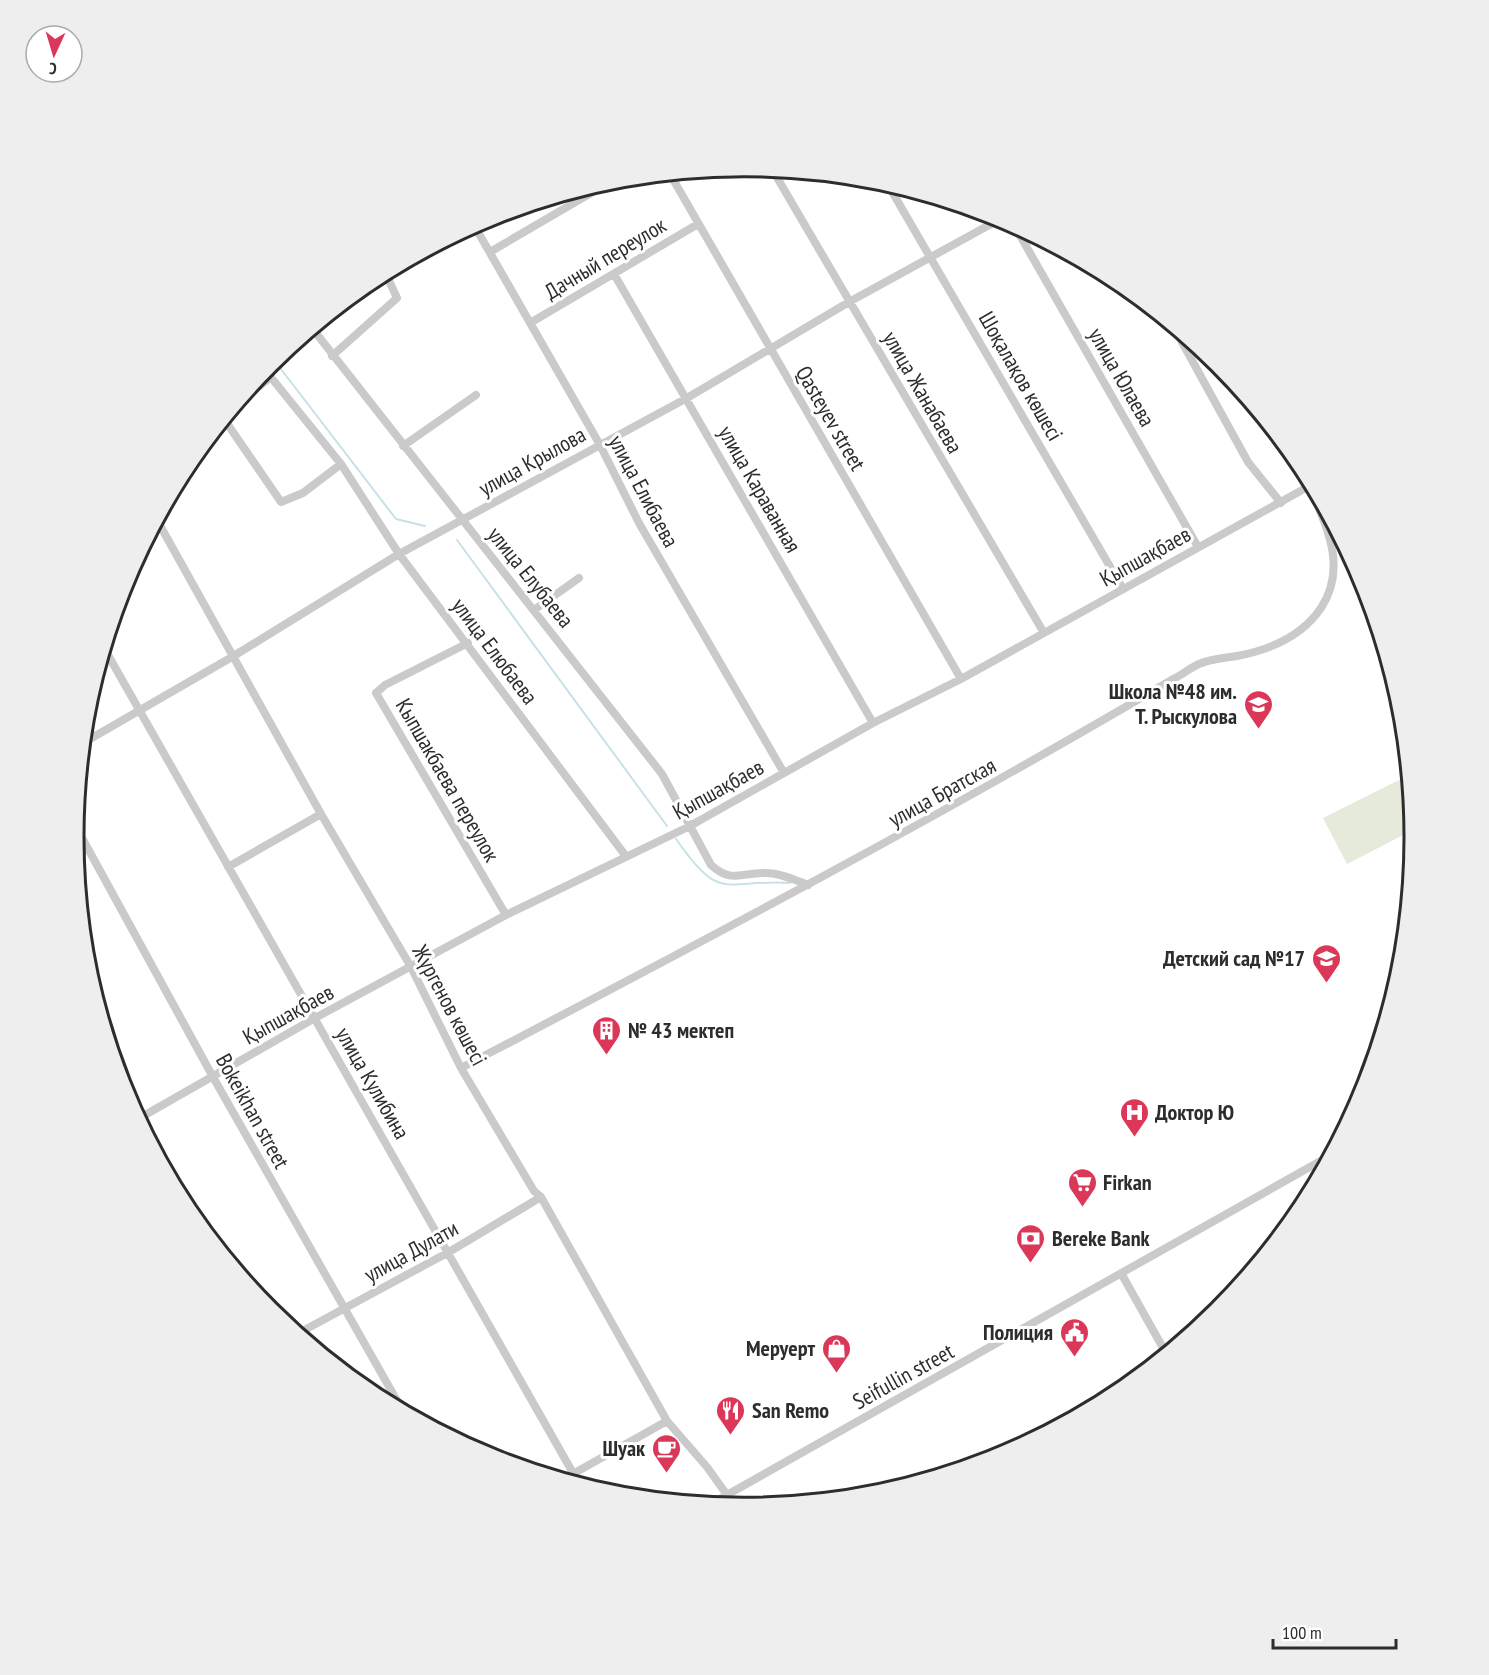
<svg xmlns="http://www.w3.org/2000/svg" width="1489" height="1675" viewBox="0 0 1489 1675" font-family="'PT Sans Narrow',sans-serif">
<rect width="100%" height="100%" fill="#fff"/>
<path fill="#e5eadb" d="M1409 775 1415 829 1347 864 1323 818Z"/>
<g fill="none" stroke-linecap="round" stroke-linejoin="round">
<path stroke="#c8e1e9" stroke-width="2" d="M274 360 396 519 425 526
M457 540 667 826
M676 839C721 904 723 879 790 883"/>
<path stroke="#cacaca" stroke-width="8" d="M772 169 1044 633
M670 174 961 679
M887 183 1123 589
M474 225 600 445 639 523 784 773
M1014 225 1198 547
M490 252 615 179
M614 274 873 723
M530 323 698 224
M1172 324 1248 462 1281 503
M312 328 662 774 711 865C732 884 741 872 766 873 780 873 795 880 808 885
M332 356 397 298 385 272
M265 370 341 464 399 554 625 855
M238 402 271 377
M224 419 281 502 303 493 341 464
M403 446 476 395
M157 520 321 814 411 967 461 1068 534 1191 541 1197 667 1421 707 1467 727 1495
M534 610 579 578
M468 643 385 685 376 693 506 915
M104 648 573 1473
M83 743 232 657 399 554 687 398 849 302 1002 218
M75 825 213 1077 404 1413
M228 867 321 814
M461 1068C702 942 941 816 1175 678 1183 674 1190 668 1199 664 1210 659 1225 658 1237 656 1269 650 1302 636 1321 608 1348 567 1326 526 1310 487
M138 1119 315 1018 506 915 688 827 873 723 961 679 1313 484
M1121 1273 1167 1355
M297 1334 449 1252 541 1197
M562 1480 667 1421
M709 1505 1333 1154"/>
</g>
<defs>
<symbol id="school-pin" viewBox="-11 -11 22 30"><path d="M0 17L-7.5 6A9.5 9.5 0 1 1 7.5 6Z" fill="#db3859" stroke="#fff"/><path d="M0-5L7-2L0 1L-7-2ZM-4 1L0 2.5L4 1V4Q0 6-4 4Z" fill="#fff"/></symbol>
<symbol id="building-pin" viewBox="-11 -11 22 30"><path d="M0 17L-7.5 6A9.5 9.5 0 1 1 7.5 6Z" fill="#db3859" stroke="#fff"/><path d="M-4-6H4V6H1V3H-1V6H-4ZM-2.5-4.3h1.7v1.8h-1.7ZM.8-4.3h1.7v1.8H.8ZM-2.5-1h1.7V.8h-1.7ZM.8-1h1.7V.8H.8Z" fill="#fff"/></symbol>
<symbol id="hospital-pin" viewBox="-11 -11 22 30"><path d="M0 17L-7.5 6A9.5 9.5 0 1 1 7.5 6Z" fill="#db3859" stroke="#fff"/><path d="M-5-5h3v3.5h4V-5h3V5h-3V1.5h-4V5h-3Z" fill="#fff"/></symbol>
<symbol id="supermarket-pin" viewBox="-11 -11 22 30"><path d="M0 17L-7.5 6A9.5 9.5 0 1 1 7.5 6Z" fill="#db3859" stroke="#fff"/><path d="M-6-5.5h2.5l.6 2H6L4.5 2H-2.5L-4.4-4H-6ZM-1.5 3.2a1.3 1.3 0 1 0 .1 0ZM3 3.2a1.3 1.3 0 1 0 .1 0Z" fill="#fff"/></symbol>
<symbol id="bank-pin" viewBox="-11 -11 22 30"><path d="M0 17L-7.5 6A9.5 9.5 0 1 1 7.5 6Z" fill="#db3859" stroke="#fff"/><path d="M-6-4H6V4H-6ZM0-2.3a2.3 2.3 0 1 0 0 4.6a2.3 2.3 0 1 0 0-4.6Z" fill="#fff"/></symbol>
<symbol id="civic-pin" viewBox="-11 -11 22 30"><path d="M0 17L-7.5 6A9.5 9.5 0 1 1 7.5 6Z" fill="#db3859" stroke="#fff"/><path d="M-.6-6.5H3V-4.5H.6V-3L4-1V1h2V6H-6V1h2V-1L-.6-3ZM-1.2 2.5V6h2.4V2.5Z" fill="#fff"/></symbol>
<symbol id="shop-pin" viewBox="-11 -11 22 30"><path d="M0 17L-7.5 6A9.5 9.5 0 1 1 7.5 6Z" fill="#db3859" stroke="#fff"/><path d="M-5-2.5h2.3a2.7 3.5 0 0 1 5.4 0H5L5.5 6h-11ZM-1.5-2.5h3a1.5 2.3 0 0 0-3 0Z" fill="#fff"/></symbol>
<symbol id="restaurant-pin" viewBox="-11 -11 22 30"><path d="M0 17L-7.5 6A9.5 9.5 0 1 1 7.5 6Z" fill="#db3859" stroke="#fff"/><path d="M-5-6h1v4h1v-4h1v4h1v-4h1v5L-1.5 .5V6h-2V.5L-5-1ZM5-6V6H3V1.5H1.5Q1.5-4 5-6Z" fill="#fff"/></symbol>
<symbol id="cafe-pin" viewBox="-11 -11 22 30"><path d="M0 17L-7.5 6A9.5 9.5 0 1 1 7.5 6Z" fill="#db3859" stroke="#fff"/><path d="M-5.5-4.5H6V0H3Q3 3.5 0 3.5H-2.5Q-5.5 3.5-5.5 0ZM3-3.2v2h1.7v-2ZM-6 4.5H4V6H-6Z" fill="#fff"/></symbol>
</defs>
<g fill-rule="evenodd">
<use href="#school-pin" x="1242" y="688" width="33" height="45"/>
<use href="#school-pin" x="1310" y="942" width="33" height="45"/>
<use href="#building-pin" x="590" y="1014" width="33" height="45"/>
<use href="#hospital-pin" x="1118" y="1096" width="33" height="45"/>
<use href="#supermarket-pin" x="1066" y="1166" width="33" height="45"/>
<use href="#bank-pin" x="1014" y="1222" width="33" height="45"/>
<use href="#civic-pin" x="1058" y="1316" width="33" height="45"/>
<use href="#shop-pin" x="820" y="1332" width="33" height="45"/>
<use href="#restaurant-pin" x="714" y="1394" width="33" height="45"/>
<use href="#cafe-pin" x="650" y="1432" width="33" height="45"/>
</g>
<g text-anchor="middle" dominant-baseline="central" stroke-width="6" stroke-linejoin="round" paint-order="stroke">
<g font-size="22" fill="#2d2d2d" stroke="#fff">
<text transform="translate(605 258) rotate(-31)">Дачный переулок</text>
<text transform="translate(1021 376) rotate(60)">Шоқалақов көшесі</text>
<text transform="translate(1122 377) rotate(60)">улица Юлаева</text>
<text transform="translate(923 392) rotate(60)">улица Жанабаева</text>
<text transform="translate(831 418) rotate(60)">Qasteyev street</text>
<text transform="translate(532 461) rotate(-29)">улица Крылова</text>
<text transform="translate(760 489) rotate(60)">улица Караванная</text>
<text transform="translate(644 491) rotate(62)">улица Елибаева</text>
<text transform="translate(1145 556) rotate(-29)">Қыпшақбаев</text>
<text transform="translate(531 577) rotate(51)">улица Елубаева</text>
<text transform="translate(495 651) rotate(53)">улица Елюбаева</text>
<text transform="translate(448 780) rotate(60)">Кыпшакбаева переулок</text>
<text transform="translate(718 789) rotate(-29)">Қыпшақбаев</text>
<text transform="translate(942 792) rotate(-29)">улица Братская</text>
<text transform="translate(450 1005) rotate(62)">Жүргенов көшесі</text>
<text transform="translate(288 1014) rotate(-29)">Қыпшақбаев</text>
<text transform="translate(373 1083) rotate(60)">улица Кулибина</text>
<text transform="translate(253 1111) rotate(61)">Bokeikhan street</text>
<text transform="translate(411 1251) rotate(-29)">улица Дулати</text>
<text transform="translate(903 1376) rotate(-29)">Seifullin street</text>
</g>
<g font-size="22" font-weight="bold" fill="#2d2d2d" stroke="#fff" text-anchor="end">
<text x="1237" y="691">Школа №48 им.<tspan x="1237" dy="25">Т. Рыскулова</tspan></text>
<text x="1305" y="958">Детский сад №17</text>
<text x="628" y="1030" text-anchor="start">№ 43 мектеп</text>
<text x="1155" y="1112" text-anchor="start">Доктор Ю</text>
<text x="1103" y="1182" text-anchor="start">Firkan</text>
<text x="1052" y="1238" text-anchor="start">Bereke Bank</text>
<text x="1053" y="1332">Полиция</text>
<text x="815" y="1348">Меруерт</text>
<text x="752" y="1410" text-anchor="start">San Remo</text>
<text x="645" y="1448">Шуак</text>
</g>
</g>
<path d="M0 0H1489V1675H0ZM84 837a660 660 0 1 1 1320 0a660 660 0 1 1-1320 0Z" fill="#eee" fill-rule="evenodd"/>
<path fill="none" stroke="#2d2d2d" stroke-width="3" d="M84 837a660 660 0 1 1 1320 0a660 660 0 1 1-1320 0Z"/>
<g transform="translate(54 54) rotate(184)"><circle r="28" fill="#ffffff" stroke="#ababab" stroke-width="1.5"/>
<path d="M0-4.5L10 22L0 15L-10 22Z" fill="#db3859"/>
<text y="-9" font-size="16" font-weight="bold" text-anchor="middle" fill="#2d2d2d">С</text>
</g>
<path d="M1273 1639v9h123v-9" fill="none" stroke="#2d2d2d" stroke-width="3"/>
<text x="1282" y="1639" font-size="18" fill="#2d2d2d" stroke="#ffffff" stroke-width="4.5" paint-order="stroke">100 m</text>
</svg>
